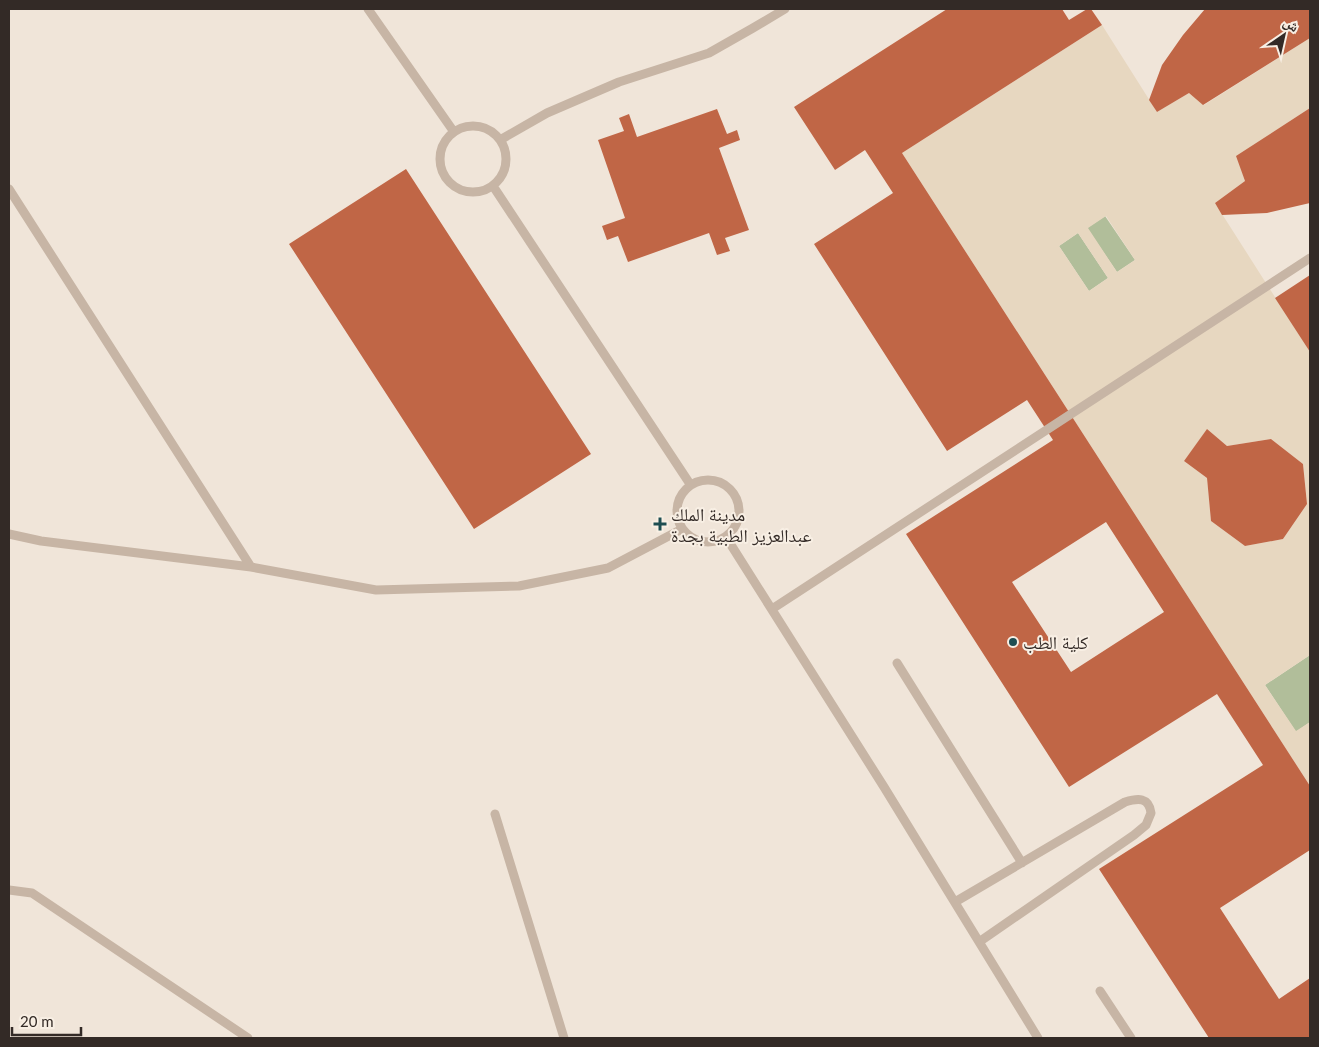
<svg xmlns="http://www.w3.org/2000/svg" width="1319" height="1047" viewBox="0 0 1319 1047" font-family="Lato,'Noto Naskh Arabic',sans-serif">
<rect width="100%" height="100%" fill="#f0e5d9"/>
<path fill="#b1be9a" d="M1105 216 1135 260 1117 272 1087 228Z
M1078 233 1108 278 1089 291 1059 246Z
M1310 655V722L1296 732 1265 685Z"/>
<path fill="#e7d7c0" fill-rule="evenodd" d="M1102 25 1157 112 1189 93 1204 105 1310 38V108L1237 156 1245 181 1215 203 1310 352V655L1265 685 1296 731 1310 722V786L902 153ZM1106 216 1135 260 1117 272 1088 228ZM1078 233 1108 278 1089 291 1059 246ZM1207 430 1227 446 1271 439 1303 464 1307 504 1283 539 1245 546 1211 521 1207 478 1184 461Z"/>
<path fill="#c06646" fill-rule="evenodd" d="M947 9H1062L1069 20 1087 9H1091L1102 25 902 153 1310 786V850L1220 908 1279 999 1310 978V1038H1209L1099 869 1263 765 1217 694 1069 787 906 534 1053 440 1027 400 947 451 814 244 893 193 865 150 835 170 794 107ZM1106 522 1164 612 1071 672 1012 582Z
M1205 9H1310V38L1203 105 1189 93 1157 112 1149 100 1162 65 1183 35Z
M1310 108V203L1267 213 1222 215 1215 203 1245 181 1236 156Z
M717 109 727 134 737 130 740 140 719 148 749 230 725 238 730 251 717 255 709 233 628 262 618 236 607 240 602 226 625 218 598 140 624 131 619 118 629 114 637 137Z
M406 169 591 454 474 529 289 244Z
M1310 275V352L1275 298Z
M1207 429 1227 446 1271 439 1303 464 1307 504 1283 539 1245 546 1211 521 1207 478 1184 461Z"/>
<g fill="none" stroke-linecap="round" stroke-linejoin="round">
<path stroke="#c7b5a5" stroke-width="9" d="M368 9 454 132
M440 159a33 33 0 1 1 66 0a33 33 0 1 1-66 0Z
M500 140 547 113 619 82 709 53 753 28 785 9
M493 186 690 484
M9 189 251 567
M677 511a31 31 0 1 1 62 0a31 31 0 1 1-62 0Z
M9 534 41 541 251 567 376 590 519 586 608 568 682 529
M726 537 884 787 1038 1038
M772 609 1310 258
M897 663 1022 863
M495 814 564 1038
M9 890 32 893 248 1038
M955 902 1125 802C1138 798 1149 797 1151 813L1146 825 1134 835 979 942
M1100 991 1131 1038"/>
</g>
<g fill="#1e4e52" stroke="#f8efe4" stroke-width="2">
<path d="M657.5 516.5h5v5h5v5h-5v5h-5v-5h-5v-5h5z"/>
<circle cx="1013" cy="642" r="5"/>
</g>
<g text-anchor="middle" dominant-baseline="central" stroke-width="4" stroke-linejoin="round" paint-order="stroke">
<g font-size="18" fill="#332a26" stroke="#f8efe4" text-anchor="start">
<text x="671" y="514">مدينة الملك<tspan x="671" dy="21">عبدالعزيز الطبية بجدة</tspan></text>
<text x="1023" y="642">كلية الطب</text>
</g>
</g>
<rect width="1319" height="1047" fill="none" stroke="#332a26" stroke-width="20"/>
<g transform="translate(1284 35) rotate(34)" stroke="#f8efe4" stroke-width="4" paint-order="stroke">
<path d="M0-4L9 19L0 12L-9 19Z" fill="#332a26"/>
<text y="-8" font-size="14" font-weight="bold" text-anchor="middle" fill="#332a26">ش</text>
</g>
<path d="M12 1027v8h69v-8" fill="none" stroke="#332a26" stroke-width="2.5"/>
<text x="20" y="1027" font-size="15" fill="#332a26" stroke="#f8efe4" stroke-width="4" paint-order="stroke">20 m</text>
</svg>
